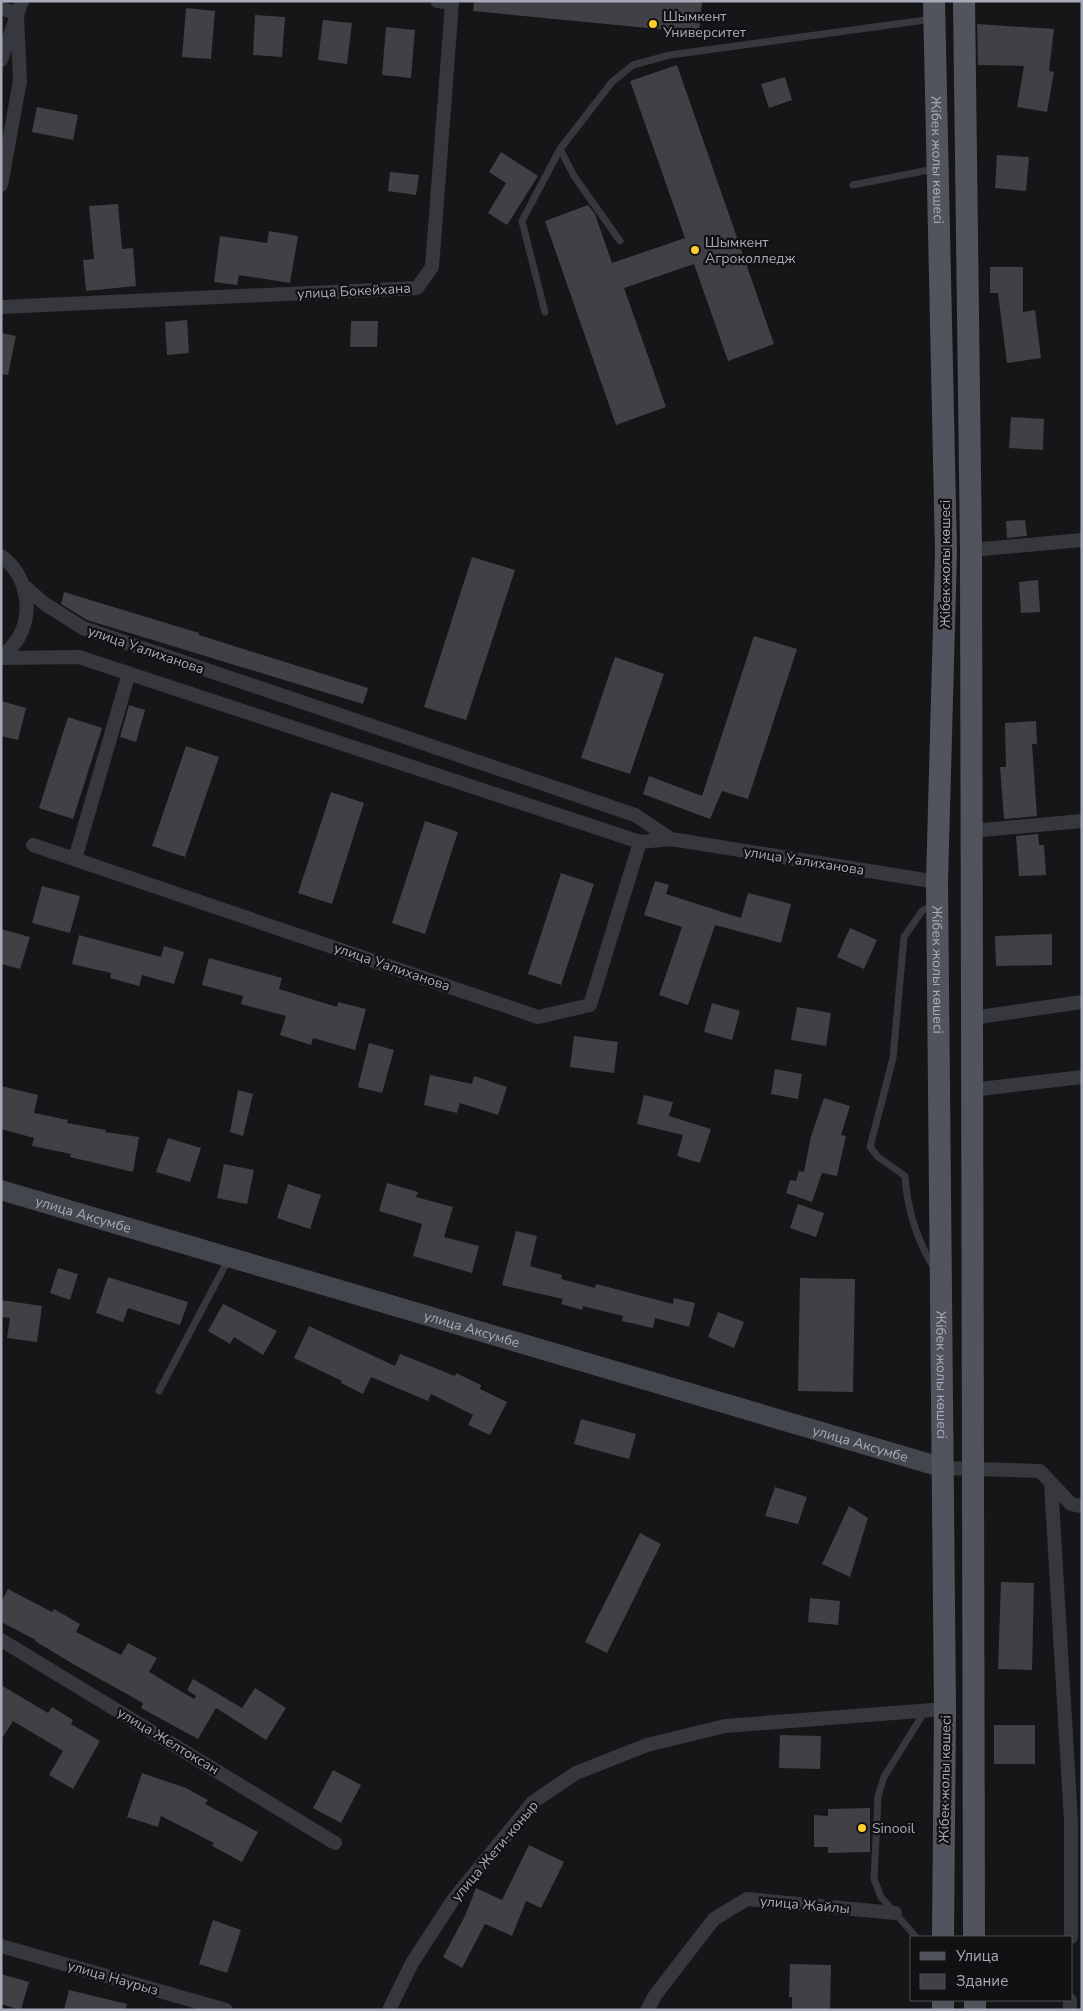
<svg xmlns="http://www.w3.org/2000/svg" width="1083" height="2011" viewBox="0 0 1083 2011" font-family="'Nunito Sans',sans-serif">
<rect width="100%" height="100%" fill="#161618"/>
<path fill="#404045" d="M474 1H702L699 33 473 11Z
M186 8 215 11 211 59 182 57Z
M255 15 285 17 282 57 253 55Z
M323 20 352 23 347 64 318 60Z
M977 24 1054 29 1049 71 1054 72 1047 112 1017 107 1024 66 978 65Z
M386 27 415 30 411 78 382 75Z
M677 65 774 344 728 361 694 264 624 288 666 407 616 425 545 221 588 205 595 214 612 263 685 238 630 81Z
M785 77 792 100 769 108 761 84Z
M37 107 78 115 73 140 32 132Z
M501 152 538 176 507 225 488 213 506 183 489 172Z
M997 155 1029 157 1026 191 995 188Z
M390 172 419 175 416 195 388 191Z
M118 204 122 249 133 248 136 286 86 291 83 260 94 259 89 206Z
M269 231 298 236 290 283 239 275 237 285 214 282 220 236 267 243Z
M990 267H1023V312L1035 310 1041 358 1007 363 998 293H990Z
M187 320 189 353 167 355 165 322Z
M351 321H378L377 347H350Z
M1 333 16 336 8 375 1 374Z
M1011 417 1044 419 1043 450 1009 448Z
M1025 520 1027 536 1007 538 1006 521Z
M472 557 515 570 466 720 424 707Z
M1038 580 1040 612 1021 613 1019 582Z
M64 592 199 633V635L368 688 363 704 87 620 61 604Z
M754 636 797 649 748 799 722 791 710 819 643 794 649 776 702 796Z
M615 657 664 674 630 774 581 758Z
M1 701 26 708 18 740 1 736Z
M129 705 145 710 136 742 120 737Z
M68 717 102 728 73 819 39 808Z
M1036 721 1037 744H1032L1037 816 1004 819 1000 767H1006L1005 723Z
M186 746 219 757 185 857 152 846Z
M331 792 364 803 332 904 298 893Z
M425 821 458 832 425 934 392 923Z
M1038 834 1039 845H1044L1046 875 1019 876 1016 836Z
M561 873 594 884 561 985 528 974Z
M655 881 669 885 666 894 741 918 748 893 791 904 781 943 715 925 688 1005 659 995 682 927 644 915Z
M42 886 80 896 70 933 32 923Z
M850 928 877 940 864 969 837 957Z
M1 929 30 937 20 969 1 964Z
M1052 934V965L996 966 995 936Z
M79 935 161 957 164 946 184 952 174 984 142 975 139 986 110 978 111 973 72 964Z
M209 958 282 978 279 989 337 1007 338 1002 366 1009 355 1050 313 1038 311 1045 280 1035 286 1016 241 1004 243 996 202 985Z
M712 1003 740 1011 732 1040 704 1032Z
M797 1007 831 1013 826 1046 791 1040Z
M574 1036 618 1042 614 1073 570 1067Z
M369 1043 394 1050 382 1093 358 1087Z
M775 1069 802 1074 798 1099 771 1094Z
M430 1075 472 1084 474 1076 507 1087 498 1115 460 1103 457 1113 424 1105Z
M1 1086 38 1095 34 1113 68 1120 67 1123 106 1130 105 1132 139 1137 133 1172 70 1157 71 1154 32 1146 34 1138 1 1129Z
M238 1090 253 1094 243 1136 230 1132Z
M644 1095 673 1102 669 1116 711 1129 700 1163 677 1156 683 1135 637 1124Z
M824 1098 850 1106 841 1135 846 1136 837 1176 822 1173 812 1202 786 1193 790 1180 796 1181 799 1171 804 1172 811 1136Z
M168 1138 201 1148 190 1182 156 1172Z
M224 1164 254 1170 247 1204 217 1198Z
M387 1183 418 1192 416 1197 453 1207 444 1237 479 1246 472 1273 413 1256 422 1224 379 1211Z
M288 1184 321 1195 310 1229 277 1218Z
M798 1204 824 1213 816 1237 790 1228Z
M516 1231 537 1236 530 1266 562 1275 561 1279 595 1288 596 1284 673 1304 674 1298 695 1303 689 1327 655 1318 653 1328 622 1321 623 1316 583 1306 582 1310 561 1304 563 1299 502 1285Z
M58 1268 78 1274 70 1300 50 1293Z
M108 1277 188 1302 180 1325 128 1308 123 1322 96 1313Z
M800 1278 855 1279 853 1392 798 1391Z
M1 1300 42 1306 37 1342 7 1338 10 1318 1 1317Z
M223 1304 277 1331 263 1355 234 1337 230 1344 208 1331Z
M718 1312 744 1322 734 1348 708 1337Z
M309 1326 395 1366 400 1354 455 1376 456 1373 481 1385 480 1389 507 1402 490 1435 468 1425 473 1415 431 1394 428 1401 371 1377 363 1394 341 1383 342 1381 294 1358Z
M581 1419 636 1434 629 1459 574 1444Z
M775 1487 807 1497 798 1524 765 1516Z
M849 1506 868 1518 850 1577 822 1564Z
M640 1533 661 1544 607 1653 585 1642Z
M1001 1582 1034 1583 1032 1670 998 1669Z
M8 1589 52 1612 54 1609 80 1624 76 1632 121 1655 128 1643 157 1658 149 1672 194 1699 196 1696 187 1690 193 1679 242 1708 255 1688 286 1708 266 1740 216 1708 198 1739 141 1708 143 1703 73 1664 35 1641 36 1640 1 1622V1602Z
M810 1598 840 1601 838 1625 808 1622Z
M1 1685 48 1713 52 1707 73 1720 71 1724 100 1741 73 1789 49 1775 63 1751 13 1721 1 1740Z
M994 1725H1035V1764H994Z
M780 1735 821 1736 820 1769 779 1768Z
M333 1770 361 1785 341 1823 313 1808Z
M142 1773 186 1788 208 1800 205 1804 258 1832 242 1862 212 1846 214 1843 161 1816 158 1827 127 1817Z
M870 1808V1852L828 1853V1847H814V1815L828 1816V1809Z
M529 1845 564 1862 541 1908 526 1901 512 1936 485 1924 462 1968 443 1957 465 1916 476 1888 502 1900Z
M213 1920 241 1930 227 1973 199 1964Z
M790 1964 831 1965 830 2010H792V1997H789Z
M1 1974 29 1982 21 2010 1 2004Z
M69 1990 127 2004 126 2010H64Z"/>
<g fill="none" stroke-linecap="round" stroke-linejoin="round">
<path stroke="#37373e" stroke-width="7" d="M853 185 934 169
M620 241 574 176 560 149 612 82 633 65 670 55 933 19
M545 312 522 221 560 149
M933 905 922 911 904 937 893 1058 870 1147 878 1157 905 1176C907 1208 917 1242 935 1269
M159 1391 228 1260
M916 1937 881 1897 874 1879 878 1796 884 1777 925 1711"/>
<path stroke="#37373e" stroke-width="14" d="M1 8 17 14
M1 60 22 1
M1 185 20 81 17 14
M1 307 417 288 432 267 452 3 437 1
M971 550 1082 540
M1 556C26 574 34 610 19 637 15 644 7 652 1 658
M24 586 45 604 83 628 635 815 671 839
M2 658 79 657 640 842 671 839 937 882
M972 831 1082 821
M33 845 538 1017 590 1005 640 842
M75 859 129 673
M972 1018 1082 1002
M972 1090 1082 1077
M944 1468 1040 1471 1071 1504 1082 1506
M1051 1483 1071 1821V1937
M1 1640 335 1843
M1 1946 226 2010
M389 2010 412 1963 453 1900 533 1802 576 1773 647 1745 725 1726 945 1709
M647 2010 656 1994 714 1919 747 1899 895 1913
M1070 2010V2000"/>
<path stroke="#44464e" stroke-width="20" id="s1" d="M1 1190 944 1468"/>
<g stroke="#52545d" stroke-width="22">
<path id="s2" d="M934 1 946 552 937 882 945 1709 943 1937"/>
<path d="M964 1 971 550 974 1937"/>
<path d="M943 2000V2010"/>
<path d="M975 2000V2010"/>
</g>
</g>
<g fill="#ffcd27" stroke="#111113" stroke-width="2">
<circle cx="653" cy="24" r="5"/>
<circle cx="695" cy="250" r="5"/>
<circle cx="862" cy="1828" r="5"/>
</g>
<g text-anchor="middle" dominant-baseline="central" stroke-width="4.5" stroke-linejoin="round" paint-order="stroke">
<g font-size="14" fill="#a7abb9" stroke="#111113" text-anchor="start">
<text x="663" y="16">Шымкент<tspan x="663" dy="16">Университет</tspan></text>
<text x="705" y="242">Шымкент<tspan x="705" dy="16">Агроколледж</tspan></text>
<text x="872" y="1828">Sinooil</text>
</g>
<g font-size="14" fill="#a7abb9" stroke="#111113">
<text stroke="none"><textPath href="#s2" startOffset="159">Жібек жолы көшесі</textPath></text>
<text transform="translate(354 291) rotate(-3)">улица Бокейхана</text>
<text transform="translate(945 564) rotate(-90)">Жібек жолы көшесі</text>
<text transform="translate(146 650) rotate(19)">улица Уалиханова</text>
<text transform="translate(804 861) rotate(9)">улица Уалиханова</text>
<text transform="translate(392 967) rotate(19)">улица Уалиханова</text>
<text stroke="none"><textPath href="#s2" startOffset="969">Жібек жолы көшесі</textPath></text>
<text stroke="none"><textPath href="#s1" startOffset="86">улица Аксумбе</textPath></text>
<text stroke="none"><textPath href="#s1" startOffset="491">улица Аксумбе</textPath></text>
<text stroke="none"><textPath href="#s2" startOffset="1374">Жібек жолы көшесі</textPath></text>
<text stroke="none"><textPath href="#s1" startOffset="896">улица Аксумбе</textPath></text>
<text transform="translate(168 1741) rotate(31)">улица Желтоксан</text>
<text transform="translate(945 1779) rotate(-89)">Жібек жолы көшесі</text>
<text transform="translate(495 1851) rotate(-50)">улица Жети-коныр</text>
<text transform="translate(805 1905) rotate(5)">улица Жайлы</text>
<text transform="translate(113 1978) rotate(16)">улица Наурыз</text>
</g>
</g>
<rect width="1083" height="2011" fill="none" stroke="#a7abb9" stroke-width="5"/>
<rect x="910" y="1936" width="162" height="65" fill="#111113" stroke="#4d4f55"/>
<rect x="920" y="1952" width="25" height="8" fill="#52545d" stroke="#4d4f55"/>
<text x="956" y="1961" font-size="15" fill="#a7abb9">Улица</text>
<rect x="920" y="1974" width="25" height="15" fill="#404045" stroke="#4d4f55"/>
<text x="956" y="1986" font-size="15" fill="#a7abb9">Здание</text>
</svg>
